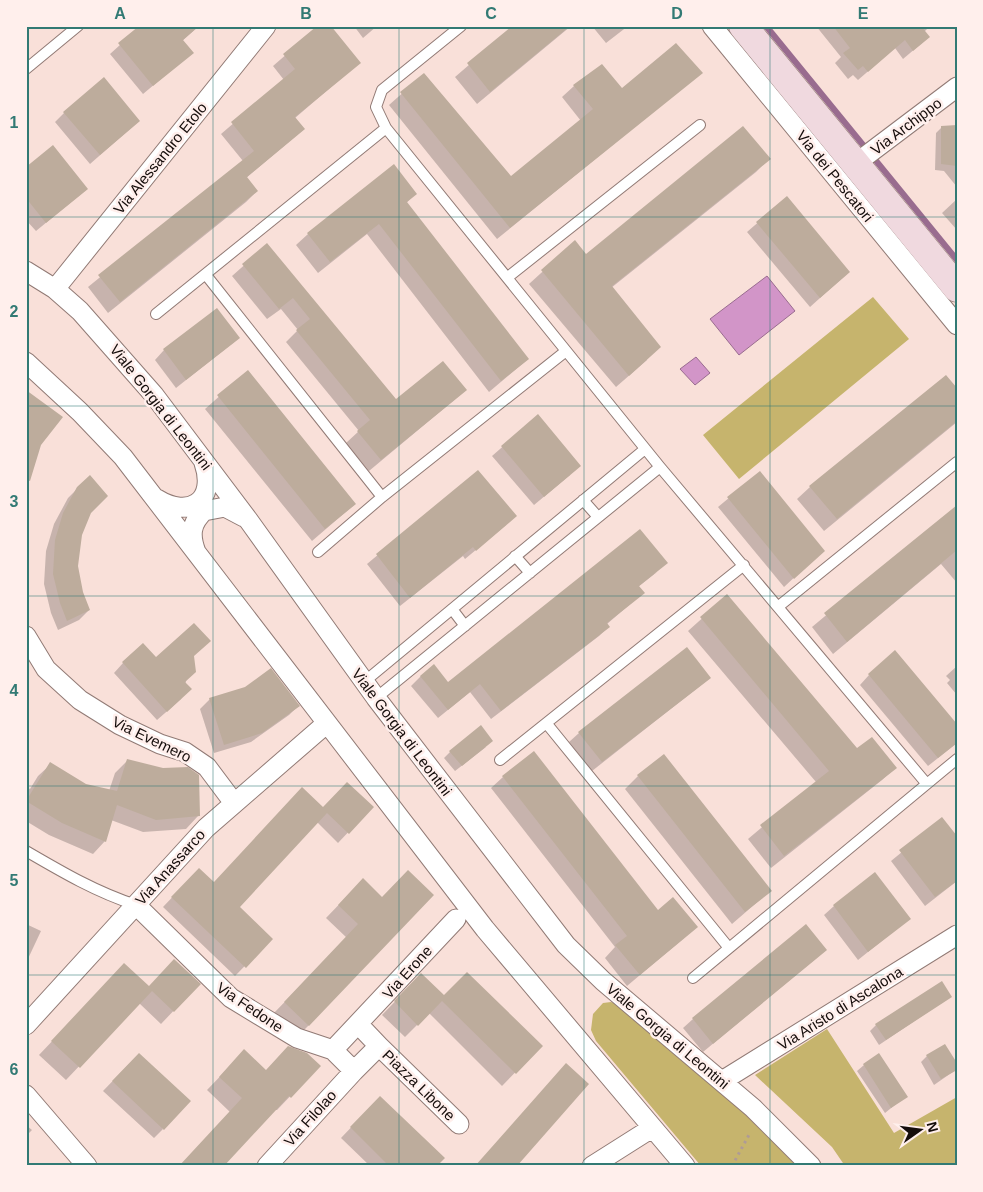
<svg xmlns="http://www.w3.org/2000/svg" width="983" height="1192" viewBox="0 0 983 1192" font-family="Helvetica,sans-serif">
<rect width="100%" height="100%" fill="#f9e0d9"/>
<path fill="#c6b46d" d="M873 297 909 339 739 479 703 435Z
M611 1002 626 1008 730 1097 801 1166H701L596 1041 591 1030 593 1014 603 1003Z
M827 1029 894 1133 957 1097V1166H845L832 1147 755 1075Z"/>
<path fill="#d295c8" stroke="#996c8f" d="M767 276 795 311 739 355 710 319Z
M696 357 710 373 695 385 680 369Z"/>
<path fill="#0003" d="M141 26H199L182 41 192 53 143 94 110 54Z
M319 26 359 63 295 118 304 129 246 178 257 191 246 202 108 313 88 287 243 161 221 134 284 80 273 66Z
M354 26H377L363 38Z
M514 26H571L477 104 455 77Z
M592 26H628L606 43Z
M816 26H930L924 32 929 37 903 59 895 48 858 80 853 75 848 79 835 63 841 57Z
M701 73 497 239 389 105 424 74 511 178 581 121 562 97 574 86 622 90Z
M64 113 139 121 90 164 55 122Z
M957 126V187L944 171 935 170 936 133 942 127Z
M769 159 756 172 611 288 647 360 616 387 529 284 575 242 586 256Z
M26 169 87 189 36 231 26 220Z
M415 194 406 203 528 359 489 392 367 234 318 273 296 245 308 234Z
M786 198 849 272 810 307 747 232Z
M957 199V230L942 213Z
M267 245 396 401 466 390 369 471 346 443 359 431 286 342 298 330 281 309 267 319 232 276Z
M239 338 176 388 155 360 164 350Z
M248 371 355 504 312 541 205 409Z
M957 390V422L824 531 797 499 810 487Z
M538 416 570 475 534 505 492 456Z
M478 471 506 525 465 559 463 556 400 606 367 564Z
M759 473 813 560 784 587 718 507Z
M78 488 90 513 81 535 76 566 82 592 89 610 79 620 58 630 51 613 44 584 46 551 54 524 68 498Z
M957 506V583L941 564 833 654 812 627Z
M657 572 638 587 643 593 607 624 608 627 599 636 491 719 470 692 438 718 411 686 421 676 448 683Z
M727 596 857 750 895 768 882 780 771 868 748 839 816 782 688 631Z
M193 656 181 699 157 720 114 673 123 663Z
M957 666V695L947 683 950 680 946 676Z
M869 675 957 726V743L928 766 860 685Z
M710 678 592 771 569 742 579 733Z
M210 699 298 706 289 715 251 742 214 753 200 709Z
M486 747 455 771 444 758 450 752Z
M128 760 198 816 186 829 143 832 111 820 105 841 93 854 49 835 26 821V787L30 789 38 776 51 764 85 785 109 791 115 773Z
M638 776 770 891 732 924 625 789Z
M503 777 684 938 627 986 605 958 615 947 491 788Z
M372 807 338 843 317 822 238 907 271 939 235 976 163 907 199 869 214 884 323 808Z
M942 819 957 838V881L925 906 891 861Z
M350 893 382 899 309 1025 296 1038 272 1015 347 938 326 918Z
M834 906 909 919 858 960 824 915Z
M26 924 41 931 26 963Z
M826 950 703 1052 683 1028 693 1019Z
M112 978 148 987 199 984 161 1024 139 1003 66 1080 39 1055Z
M409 987 444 997 541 1046 502 1086 429 1013 405 1037 382 1015Z
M950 997 879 1045 870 1031 876 1025Z
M927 1056 957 1069 934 1085 921 1062Z
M129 1064 163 1129 154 1138 103 1091Z
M232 1064 266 1071 319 1066 277 1110 230 1112 207 1090Z
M864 1065 906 1096 885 1113 857 1071Z
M380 1097 435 1166H370L341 1138Z
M26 1125 32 1130 26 1136Z"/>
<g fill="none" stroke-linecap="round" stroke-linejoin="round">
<path stroke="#996c8f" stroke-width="6" d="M766 26 957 260"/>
</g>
<path fill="#bdac9c" d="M139 26H199L183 40 194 53 153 86 118 43Z
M317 26H331L361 63 295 117 305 129 247 177 258 191 120 302 98 275 254 151 231 122 295 69 283 54Z
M512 26H570L490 92 467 63Z
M833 26H921L930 37 913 51 905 40 868 72 863 66 858 70 843 53 850 48Z
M676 43 703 73 510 228 400 92 424 73 511 176 593 109 573 85 602 64 622 88Z
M104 77 140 121 100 155 63 112Z
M957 125V166L941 164V126Z
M743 126 771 159 612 286 661 347 629 376 541 270 575 240 586 254Z
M53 145 88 189 46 223 26 198V167Z
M394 164 417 194 407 202 529 359 501 381 379 224 330 262 307 233Z
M787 196 850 272 820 298 756 222Z
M267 243 396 399 443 361 467 390 381 460 357 431 370 420 296 330 310 319 293 298 279 309 242 264Z
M217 308 240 338 186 380 163 349Z
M248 370 356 504 325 529 217 395Z
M946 375 957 388V421L837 519 809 486Z
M26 390 63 417 41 445 30 481 26 480Z
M538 414 581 466 544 497 501 446Z
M478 470 517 516 476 551 473 547 410 598 376 554Z
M760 471 825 551 794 579 727 497Z
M90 475 108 496 91 513 82 535 78 566 83 592 90 610 67 621 60 603 53 574 55 540 63 513 77 487Z
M957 505V550L847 642 824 613Z
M640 529 668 563 639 586 645 593 607 623 610 627 501 711 480 684 448 710 420 676 434 664 448 682Z
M727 594 857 748 872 737 897 768 784 856 760 825 829 771 700 617Z
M194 623 211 641 194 656 196 672 185 682 192 689 167 712 122 662 143 643 156 657Z
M687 647 711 678 602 762 578 732Z
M895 650 957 724V743L938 758 868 674Z
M271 668 300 706 262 733 224 745 209 698 245 687Z
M481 725 493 741 462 766 449 751Z
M534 751 658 910 673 897 698 927 640 975 615 945 627 936 502 776Z
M664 754 772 891 745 912 637 775Z
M127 759 163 768 188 767 199 775 200 816 156 820 117 805 106 842 62 823 26 801 50 762 86 784 117 791Z
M347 782 374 807 349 834 327 813 240 907 273 939 246 968 171 897 199 868 214 882 302 787 323 807Z
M942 817 957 836V881L935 897 899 850Z
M408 870 434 895 309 1026 284 1002 358 924 338 905 363 878 382 897Z
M875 872 911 919 868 952 833 905Z
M806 924 827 950 713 1044 692 1018Z
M174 959 201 984 174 1012 152 991 80 1068 51 1041 124 963 149 986Z
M467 972 543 1046 516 1074 442 1001 418 1026 394 1001 421 973 444 995Z
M942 981 952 997 886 1040 875 1024Z
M945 1044 957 1063V1070L941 1079 926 1055Z
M288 1046 307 1053 321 1066 291 1098 289 1096 224 1166H179L242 1098 219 1077 244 1049 266 1070Z
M139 1053 191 1101 164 1130 112 1081Z
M879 1053 908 1097 891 1108 863 1064Z
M566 1063 589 1084 517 1166H475Z
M380 1096 445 1158 437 1166H389L350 1127Z"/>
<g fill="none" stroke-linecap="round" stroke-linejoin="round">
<defs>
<path id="lane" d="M26 69 78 26
M386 128 660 467 926 783
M206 275 382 497
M508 277 700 125
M156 314 386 128 376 107 382 90 461 26
M583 500 598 517
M318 552 382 497 566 351
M515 556 530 573
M779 606 957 462
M452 609 465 626
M364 682 645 449
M376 698 660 467
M547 724 729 948
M500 760 744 565
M26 851C62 872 96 892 136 905
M693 978 957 759"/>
<path id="street" d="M712 26 957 325
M855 164 957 87
M26 271 55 289 80 311 154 395 249 521 376 698 566 945 603 981 753 1108 811 1166
M55 289 266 26
M26 362 80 412 123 457 485 929 685 1166
M157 499C189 519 217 501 204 463
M196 552C190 536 190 524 204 511L225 507 244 517
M26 636 46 669 80 700 120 725 160 744 185 752 207 767 234 803
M136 905 231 998 297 1038 333 1050
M26 1025 206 828 327 723
M359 1025 379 1046 354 1071 333 1050 456 919
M379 1046 459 1124
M722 1081 957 935
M26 1095 87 1166
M267 1166 354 1071
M592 1166 652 1128"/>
<path id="secondary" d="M743 26 957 288"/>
</defs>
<use href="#lane" stroke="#917a75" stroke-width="12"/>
<use href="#street" stroke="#917a75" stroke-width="21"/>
<use href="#secondary" stroke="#917a75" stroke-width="29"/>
<path stroke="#af9b96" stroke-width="3" stroke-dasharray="2.5 4" stroke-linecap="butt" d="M732 1166 750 1133"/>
<use href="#lane" stroke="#fff" stroke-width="10"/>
<use href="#street" stroke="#fff" stroke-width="19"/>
<use href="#secondary" stroke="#f0d9df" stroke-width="28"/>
</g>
<path fill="none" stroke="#327a74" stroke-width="1" stroke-opacity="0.55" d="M213 26V1166M399 26V1166M584 26V1166M770 26V1166M26 217H957M26 406H957M26 596H957M26 786H957M26 975H957"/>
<g text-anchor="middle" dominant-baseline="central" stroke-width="5" stroke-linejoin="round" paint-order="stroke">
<g font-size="15" fill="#150d0b" stroke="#ffefec">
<text transform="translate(906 126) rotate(-37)">Via Archippo</text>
<text transform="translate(160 158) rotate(-51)">Via Alessandro Etolo</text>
<text transform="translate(835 176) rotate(51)">Via dei Pescatori</text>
<text transform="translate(161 407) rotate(52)">Viale Gorgia di Leontini</text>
<text transform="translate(402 732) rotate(53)">Viale Gorgia di Leontini</text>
<text transform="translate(152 739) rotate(26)">Via Evemero</text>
<text transform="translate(170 867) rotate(-48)">Via Anassarco</text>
<text transform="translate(407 972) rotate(-48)">Via Erone</text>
<text transform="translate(250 1007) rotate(34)">Via Fedone</text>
<text transform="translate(840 1008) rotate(-32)">Via Aristo di Ascalona</text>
<text transform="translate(668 1036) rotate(40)">Viale Gorgia di Leontini</text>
<text transform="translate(419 1085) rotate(44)">Piazza Libone</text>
<text transform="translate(310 1118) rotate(-48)">Via Filolao</text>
</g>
</g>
<rect width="983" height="1192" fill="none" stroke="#ffefec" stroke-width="55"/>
<g transform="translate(920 1130) rotate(76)" stroke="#ffefec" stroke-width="4" paint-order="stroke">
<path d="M0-4L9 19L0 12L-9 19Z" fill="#150d0b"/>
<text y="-8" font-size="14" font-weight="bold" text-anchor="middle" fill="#150d0b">N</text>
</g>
<rect x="28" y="28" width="928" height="1136" fill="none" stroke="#327a74" stroke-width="2"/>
<g font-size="16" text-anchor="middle" font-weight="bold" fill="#327a74">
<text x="120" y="19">A</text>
<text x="306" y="19">B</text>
<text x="491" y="19">C</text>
<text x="677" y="19">D</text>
<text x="863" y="19">E</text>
<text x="14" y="128">1</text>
<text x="14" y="317">2</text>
<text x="14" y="507">3</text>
<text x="14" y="696">4</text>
<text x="14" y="886">5</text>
<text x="14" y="1075">6</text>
</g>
</svg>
